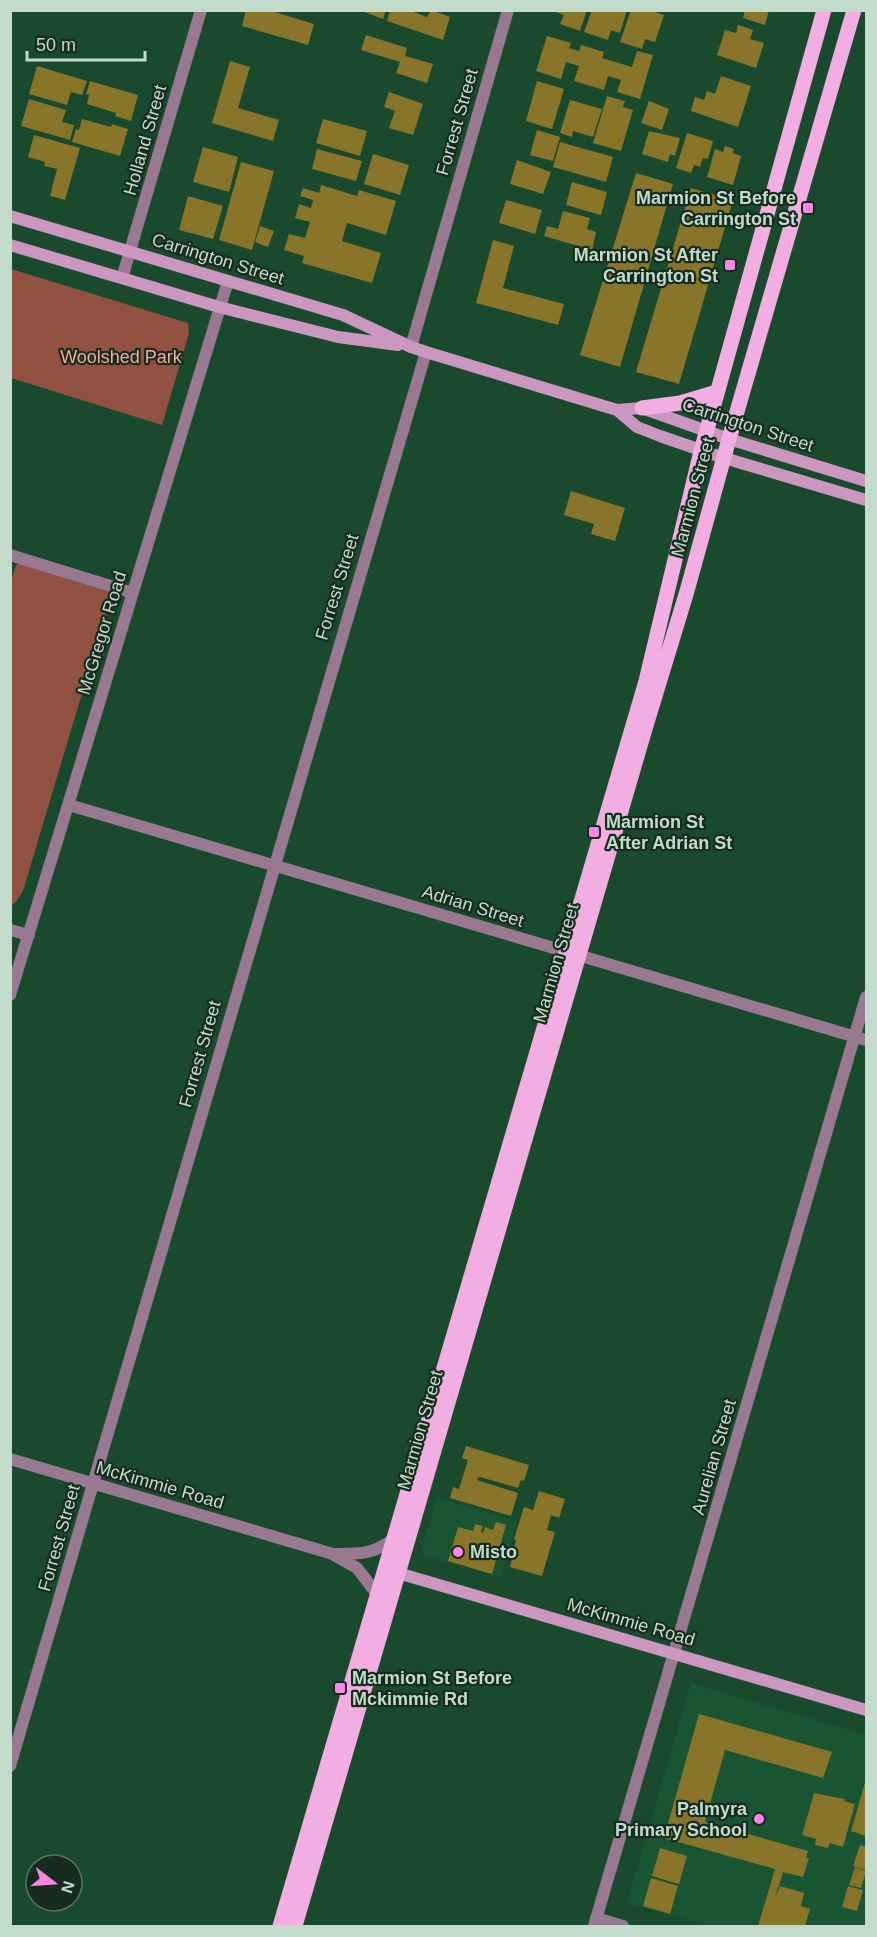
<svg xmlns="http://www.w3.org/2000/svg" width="877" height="1937" viewBox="0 0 877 1937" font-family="Helvetica,sans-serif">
<rect width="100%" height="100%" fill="#194a2d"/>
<path fill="#195433" d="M437 1497 517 1521 501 1577 424 1556 421 1552Z
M691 1683 866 1735V1926H708L627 1903Z"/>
<path fill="#915242" d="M11 269 188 323 189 333 162 425 11 378Z
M17 563 112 593 23 891 15 903 11 906 10 584Z"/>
<path fill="#887529" d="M246 10H268L314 24 308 45 242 26Z
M359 10H386L383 19Z
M390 10H408L427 17 431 10 450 17 443 40 387 21Z
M587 10 580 31 560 24 564 15 553 11Z
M592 10H627L620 33 611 30 608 40 584 32Z
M631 10H649L664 15 655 42 645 39 642 49 620 42Z
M745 10H769L765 25 743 18Z
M738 25 753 30 750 39 764 43 756 68 717 55 725 30 736 33Z
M366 35 407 48 405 56 433 64 427 83 396 73 400 62 361 50Z
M547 36 571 43 569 48 579 51 581 45 604 52 602 58 632 67 637 51 653 55 640 99 617 92 621 80 608 76 604 90 574 81 579 66 566 62 561 79 536 71Z
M230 61 250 67 238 108 279 120 273 141 212 123Z
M37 66 87 81 82 95 71 92 67 105 29 94Z
M721 76 751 86 738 127 691 111 695 97 704 100 707 91 715 94Z
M90 81 138 95 131 121 115 116 116 113 87 104 89 95 86 94Z
M537 81 564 89 552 129 526 121Z
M389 92 423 104 413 135 389 128 395 111 384 107Z
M607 96 625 101 623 107 633 110 621 151 593 143Z
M29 99 66 110 62 122 74 125 70 140 21 126Z
M570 100 602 109 593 137 573 131 572 137 560 133Z
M649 101 669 109 662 130 641 123Z
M82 119 111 127 112 124 128 129 120 156 72 142 76 129 79 130Z
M323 119 367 131 360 156 316 143Z
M537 130 560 137 553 161 530 155Z
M649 131 680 138 675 156 670 154 668 162 642 154Z
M687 133 713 141 708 159 703 158 700 167 694 165 691 173 676 168Z
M34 135 80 148 65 200 50 196 57 169 44 166 45 162 28 157Z
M560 142 613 157 606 182 553 167Z
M725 146 734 149 733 153 741 156 733 185 707 177 715 149 723 152Z
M203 147 238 157 229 192 193 182Z
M317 149 362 161 356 181 312 169Z
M373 154 409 165 400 195 364 184Z
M517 160 551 172 543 194 510 184Z
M241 162 274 171 252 250 219 240Z
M636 173 673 184 620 367 580 355Z
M572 182 607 192 601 215 566 205Z
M321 185 357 196 359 190 396 201 386 235 347 223 342 241 381 253 372 283 302 263 304 256 284 250 289 234 305 238 310 222 295 218 299 204 311 208 313 200 300 196 303 188 319 193Z
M691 188 733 200 679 384 636 372Z
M188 196 223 206 213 239 179 230Z
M506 200 542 210 535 234 499 223Z
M563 211 590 218 587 229 596 232 592 250 544 236 547 226 558 229Z
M260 226 274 231 268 247 255 242Z
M493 240 514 246 503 288 564 304 558 325 476 303Z
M571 491 625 508 615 541 591 534 594 524 564 515Z
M466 1446 529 1465 524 1481 521 1480 518 1488 480 1477 478 1478 477 1480 518 1493 511 1516 450 1498 453 1487 459 1489 468 1460 462 1458Z
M539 1491 565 1499 559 1518 551 1515 547 1530 555 1532 542 1576 510 1567 516 1540 514 1539 524 1507 533 1510Z
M496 1522 506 1525 492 1574 448 1561 458 1527 473 1531 475 1524 483 1526 481 1532 483 1533 485 1527 493 1530Z
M699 1714 832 1752 823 1778 725 1750 705 1822 808 1851 806 1858H809L803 1877 783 1872 775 1898 780 1886 804 1893 801 1906 810 1909 805 1926H758L775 1869 664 1838Z
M866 1779V1836L851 1831Z
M814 1793 844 1799V1801L855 1804 843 1847 830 1843 828 1848 815 1845 816 1839 802 1835Z
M860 1845 866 1847V1870L853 1866Z
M660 1848 687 1856 679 1884 652 1876Z
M855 1867 866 1871 861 1888 849 1885Z
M651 1878 678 1886 670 1914 643 1906Z
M848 1886 863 1890 857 1911 842 1907Z"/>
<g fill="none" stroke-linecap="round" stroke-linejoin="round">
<path stroke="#997891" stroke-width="12" d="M122 278 201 10
M411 347 508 10
M10 555 133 593
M69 805 866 1040
M10 930 29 935
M10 995 228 281
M10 1459 333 1554C360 1554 371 1555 394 1539
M334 1555 357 1568 377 1594
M10 1766 426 352
M596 1918 623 1926
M594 1926 866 997"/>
<path stroke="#cb97bf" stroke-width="12" d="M10 216 343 315 411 347 426 352 617 410 642 408 729 439 866 481
M10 245 219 307 338 337 398 345
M617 410 637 427 660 436 724 458 866 500
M391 1571 866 1710"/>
<path stroke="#f2aee2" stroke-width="15" d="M642 408 680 403 717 392
M280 1926 646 681 701 451 824 10
M295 1926 645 729 687 591 729 439 854 10"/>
</g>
<g fill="#fb86e5" stroke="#172b1e" stroke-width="2">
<rect x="802" y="202" width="12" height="12" rx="3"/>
<rect x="724" y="259" width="12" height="12" rx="3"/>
<rect x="588" y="826" width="12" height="12" rx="3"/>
<circle cx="458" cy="1552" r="6"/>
<rect x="334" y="1682" width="12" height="12" rx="3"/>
<circle cx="759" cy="1819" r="6"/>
</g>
<g text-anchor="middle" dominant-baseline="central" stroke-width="4.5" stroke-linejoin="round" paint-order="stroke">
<g font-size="18" fill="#c2dbca" stroke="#172b1e">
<text transform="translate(457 122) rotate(-74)">Forrest Street</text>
<text transform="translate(145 140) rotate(-74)">Holland Street</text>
<text transform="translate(218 259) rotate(17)">Carrington Street</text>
<text transform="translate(748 425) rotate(18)">Carrington Street</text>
<text transform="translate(693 497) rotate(-75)">Marmion Street</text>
<text transform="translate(337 587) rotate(-73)">Forrest Street</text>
<text transform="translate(102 633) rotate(-73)">McGregor Road</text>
<text transform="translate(473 906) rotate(17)">Adrian Street</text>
<text transform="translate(556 963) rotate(-74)">Marmion Street</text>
<text transform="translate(200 1054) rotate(-74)">Forrest Street</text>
<text transform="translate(420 1430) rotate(-74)">Marmion Street</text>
<text transform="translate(714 1457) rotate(-74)">Aurelian Street</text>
<text transform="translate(160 1485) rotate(16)">McKimmie Road</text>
<text transform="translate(59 1538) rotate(-74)">Forrest Street</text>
<text transform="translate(631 1622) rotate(16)">McKimmie Road</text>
</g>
<g font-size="18" font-weight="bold" fill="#c2dbca" stroke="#172b1e" text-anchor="end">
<text x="796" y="198">Marmion St Before<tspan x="796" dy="21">Carrington St</tspan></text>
<text x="718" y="255">Marmion St After<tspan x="718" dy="21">Carrington St</tspan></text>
<text x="606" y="822" text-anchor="start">Marmion St<tspan x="606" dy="21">After Adrian St</tspan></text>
<text x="470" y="1552" text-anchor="start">Misto</text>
<text x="352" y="1678" text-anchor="start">Marmion St Before<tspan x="352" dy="21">Mckimmie Rd</tspan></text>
<text x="747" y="1809">Palmyra<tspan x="747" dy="21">Primary School</tspan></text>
</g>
<g font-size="18" fill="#f3aa98" stroke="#172b1e">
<text x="121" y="357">Woolshed Park</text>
</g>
</g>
<rect width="877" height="1937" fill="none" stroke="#c2dbca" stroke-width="24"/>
<g transform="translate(54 1883) rotate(107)"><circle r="28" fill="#172b1e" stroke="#5b7163" stroke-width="1.5"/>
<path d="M0-4.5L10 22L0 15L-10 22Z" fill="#fb86e5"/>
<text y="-9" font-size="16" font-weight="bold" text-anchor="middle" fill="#c2dbca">N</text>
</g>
<path d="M27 51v9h118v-9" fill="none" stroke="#c2dbca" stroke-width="3"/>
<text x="36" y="51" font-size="18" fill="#c2dbca" stroke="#172b1e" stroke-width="4.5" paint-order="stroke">50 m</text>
</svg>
